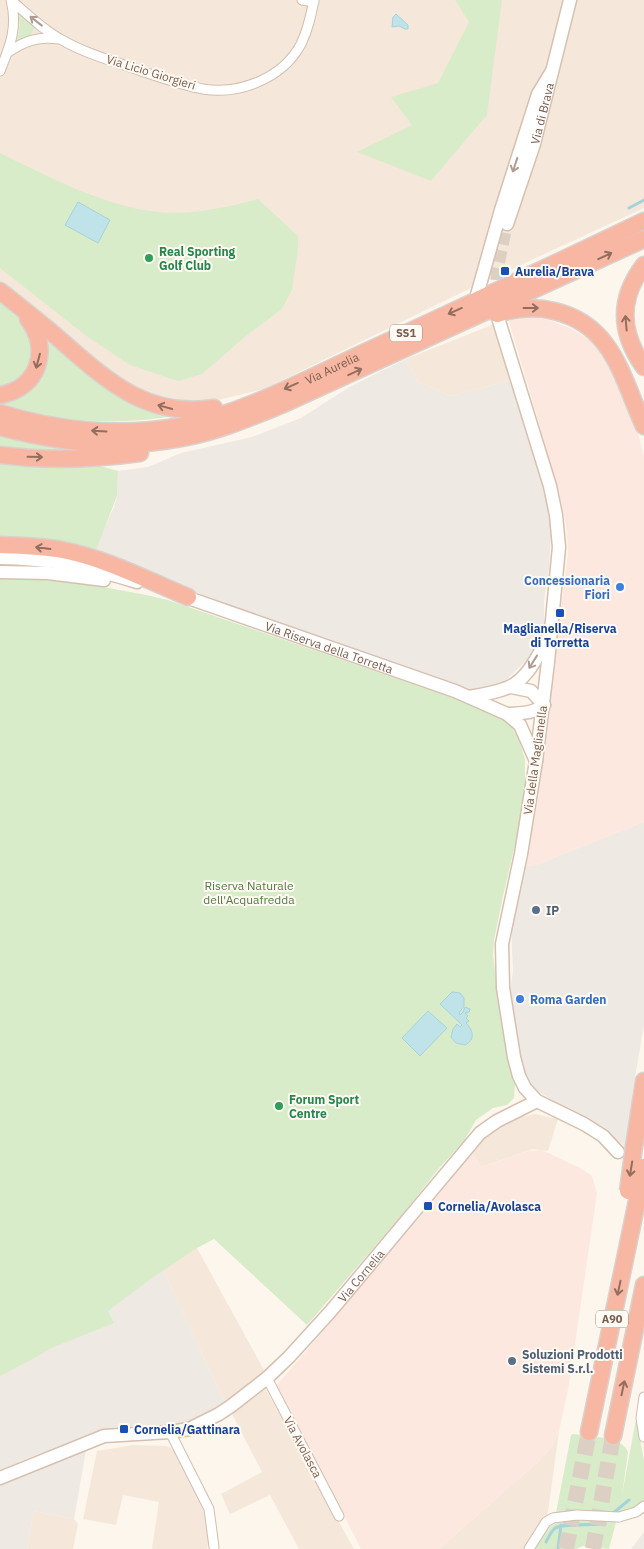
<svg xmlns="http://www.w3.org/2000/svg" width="644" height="1549" viewBox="0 0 644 1549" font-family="'IBM Plex Sans',sans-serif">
<rect width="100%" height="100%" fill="#fdf6ec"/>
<path fill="#f5e8da" d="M0 0H644V208L471 288 264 389 205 403 178 406 123 386 0 284Z
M492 325 512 380 451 396 418 382 406 359Z
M535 1114 558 1119 548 1151 533 1149 481 1167 472 1153 482 1136 516 1118Z
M197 1248 265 1372 225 1403 163 1270Z
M265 1388 354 1549H299L270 1495 230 1514 221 1494 262 1472 232 1414Z
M559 1431 543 1549H439L539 1461 552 1447Z
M133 1445 166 1446 173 1449 203 1509 209 1539 207 1549H152L159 1502 123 1495 116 1525 83 1519 97 1451Z
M34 1511 74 1519 78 1524 73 1549H27Z"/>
<path fill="#fde8e0" d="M528 316 549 320 572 329 593 342 604 354 614 373 638 434 644 456V822L536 865 525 866 545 745 568 551 566 524 559 492 509 321Z
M542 1150 580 1168 592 1176 597 1193 569 1385 559 1431 552 1447 539 1461 439 1549H361L277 1385 435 1199 472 1153 481 1167 528 1151Z"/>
<path fill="#efe9e4" d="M406 359 418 382 451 396 512 380 547 500 551 535 549 567 544 601V624L538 642 526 661 506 680 493 689H467L370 658 144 573 93 552 114 507 117 496 118 471 148 467 181 453 252 437 301 418 351 386Z
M644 822V1025L632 1095 627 1148 597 1124 560 1105 533 1088 525 1074 517 1044 509 997 513 971 511 924 525 866 536 865Z
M181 1259 163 1270 225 1403 175 1428 96 1434 28 1458 0 1471V1292Z
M86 1450 74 1519 34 1511 27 1549H0V1483Z
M644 1532V1549H631Z"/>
<path fill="#d8ecc9" d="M455 0H502L487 115 431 181 357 152 412 125 391 97 438 83 469 22Z
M21 13 32 24 34 29 30 36 17 41 20 25 19 14Z
M0 153C47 176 104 206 157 212 191 215 225 208 258 199L298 236V248L292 290 282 309 246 336 202 374 178 381 130 365 85 335 0 268Z
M0 300 24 320 35 339 27 376 0 390Z
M50 341 173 416C122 425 49 423 0 405V402L47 347Z
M0 436 69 451 0 449Z
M0 460 90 463 118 471 117 496 96 550 78 546 0 539Z
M0 578C56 579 113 587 168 600L494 712 508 720 519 740 525 759V795L522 815 503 896 494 940 493 955 502 1026 515 1083 514 1098 507 1105 493 1108 476 1120 464 1141 439 1168 407 1209 307 1325 214 1239 197 1248 152 1278 108 1311 114 1323 49 1349 40 1355 0 1376Z
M638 1408 640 1412V1439L644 1461V1503L641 1506 618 1514 579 1512 556 1513 571 1435 573 1434C583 1435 613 1438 620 1443 624 1445 626 1448 628 1452L622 1495Z
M573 1520 616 1522 609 1549 583 1546 576 1549H534C547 1528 547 1523 573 1520Z"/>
<path fill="#bfe3e8" stroke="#a5d3da" d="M396 14 408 25V29H405L399 26 392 27 393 17Z
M78 202 110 220 98 243 65 225Z
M452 992 460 993 464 998V1006L459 1013 460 1015 463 1012 465 1007 470 1009 469 1012 465 1013 468 1016 466 1018 469 1021 466 1023C474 1031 475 1040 465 1045L456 1043 451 1037 453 1029 457 1024 460 1027 462 1025 440 1004Z
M428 1011 447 1028 420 1056 402 1038Z"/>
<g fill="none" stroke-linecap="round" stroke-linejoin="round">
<path stroke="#a5d3da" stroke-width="3" d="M629 208 644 200
M612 1514 629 1500
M546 1542C548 1538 551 1532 554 1529 559 1523 595 1525 605 1524
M558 1549 561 1525"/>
<path stroke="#dcd0c4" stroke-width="12" stroke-dasharray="12 6" stroke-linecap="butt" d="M496 298 497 272 507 224"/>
<path stroke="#dcd0c4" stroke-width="16" stroke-dasharray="16 8" stroke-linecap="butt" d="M566 1549 589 1432
M593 1549 613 1436"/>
<defs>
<path id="street" d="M11 0C27 14 43 30 62 40 88 55 117 62 144 72 163 78 183 85 203 89 240 95 283 78 301 44 308 30 311 15 314 0
M302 0 314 2
M7 53C24 41 38 36 59 39
M0 71C10 46 18 27 11 0
M267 1378 339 1516
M644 1397 641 1418 644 1437
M170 1432 209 1509 214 1547
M619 1517 636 1512 644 1506
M529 1549 546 1522 553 1518"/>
<g id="secondary">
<path id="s1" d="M507 224 534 144 570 0"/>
<path d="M475 302 501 210 538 94 552 71"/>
<path d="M499 321 550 486 556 515 559 547 548 662 536 761 521 854 502 944 503 988 514 1057 519 1076 525 1088 537 1101 584 1124 603 1136 618 1152"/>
<path d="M0 558C48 558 92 568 137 582"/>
<path d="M0 572 48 573 104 580"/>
<path id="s2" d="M180 595 455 691 507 714 520 725 536 761"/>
<path d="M511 687 531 691 544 705"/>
<path d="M469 697C481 695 493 693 504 689 527 682 538 655 549 636"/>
<path d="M507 714C521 713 533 714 544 705"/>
<path id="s3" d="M0 1478 104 1436 170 1432 189 1429 219 1414 231 1406 267 1378 289 1357 330 1312 480 1133 497 1121 537 1101"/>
</g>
<g id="highway">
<path d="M644 265C618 299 620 333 644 367"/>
<path d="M0 291C19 306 38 321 57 337 104 378 145 419 214 408"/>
<path d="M497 314C516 308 534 306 554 311 614 325 622 379 644 426"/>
<path d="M0 395C39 389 51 348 28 319"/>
<path id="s4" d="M0 413C57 431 121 437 180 426 242 414 305 380 363 353 457 310 550 266 644 221"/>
<path d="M0 427C59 443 122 450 182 438 216 432 249 418 281 405L644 239"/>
<path d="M0 455C45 461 95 459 140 453"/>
<path d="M0 545C21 546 41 546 62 550 105 558 147 580 188 597"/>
<path d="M634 1147 644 1081"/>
<path d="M589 1432 636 1206"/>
<path d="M613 1436 644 1285"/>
</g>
</defs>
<use href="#street" stroke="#d1beb0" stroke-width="11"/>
<use href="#secondary" stroke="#d6c0b0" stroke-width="15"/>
<use href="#highway" stroke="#dad1cd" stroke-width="19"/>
<use href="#street" stroke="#fff" stroke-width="9"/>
<use href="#secondary" stroke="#fff" stroke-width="12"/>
<use href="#highway" stroke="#f7b7a3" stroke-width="16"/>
<defs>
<path id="street-bridge" d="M553 1518 577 1515 619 1517"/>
<path id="highway-bridge" d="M628 1191 634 1147
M636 1206 644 1167"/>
</defs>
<use href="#street-bridge" stroke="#d1beb0" stroke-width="11" stroke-linecap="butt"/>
<use href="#highway-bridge" stroke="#dad1cd" stroke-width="19" stroke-linecap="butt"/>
<use href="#street-bridge" stroke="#fff" stroke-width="9"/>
<use href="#highway-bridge" stroke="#f7b7a3" stroke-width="16"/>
</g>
<defs><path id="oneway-shaft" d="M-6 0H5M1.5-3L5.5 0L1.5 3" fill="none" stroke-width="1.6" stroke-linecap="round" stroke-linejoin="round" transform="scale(1.25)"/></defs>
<g stroke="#af9d94">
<use href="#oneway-shaft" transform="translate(36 21) rotate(-142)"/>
<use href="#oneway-shaft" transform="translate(515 165) rotate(108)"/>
<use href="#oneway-shaft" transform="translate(533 662) rotate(122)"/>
</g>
<g stroke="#936e5e">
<use href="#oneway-shaft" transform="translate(605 256) rotate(-25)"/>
<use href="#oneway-shaft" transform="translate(531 308)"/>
<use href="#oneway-shaft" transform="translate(455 311) rotate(156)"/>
<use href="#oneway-shaft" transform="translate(626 323) rotate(-95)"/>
<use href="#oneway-shaft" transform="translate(38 361) rotate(105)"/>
<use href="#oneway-shaft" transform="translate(355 372) rotate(-25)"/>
<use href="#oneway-shaft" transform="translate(291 386) rotate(156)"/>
<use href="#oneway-shaft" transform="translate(165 407) rotate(-165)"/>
<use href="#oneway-shaft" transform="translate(99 431) rotate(-177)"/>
<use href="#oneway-shaft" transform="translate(35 457) rotate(1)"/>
<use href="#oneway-shaft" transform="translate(43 548) rotate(-173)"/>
<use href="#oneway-shaft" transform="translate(631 1169) rotate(99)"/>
<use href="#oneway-shaft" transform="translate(619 1288) rotate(102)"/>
<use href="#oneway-shaft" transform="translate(623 1388) rotate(-78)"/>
</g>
<g fill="#2e9e5b" stroke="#fffaf3" stroke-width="2">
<circle cx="149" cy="258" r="5"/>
<circle cx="279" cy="1106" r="5"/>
</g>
<g fill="#1a4fb4" stroke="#fffaf3" stroke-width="2">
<rect x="500" y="266" width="10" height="10" rx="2.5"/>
<rect x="555" y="608" width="10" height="10" rx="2.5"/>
<rect x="423" y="1201" width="10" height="10" rx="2.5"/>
<rect x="119" y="1424" width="10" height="10" rx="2.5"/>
</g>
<g fill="#3f7fe0" stroke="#fffaf3" stroke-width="2">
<circle cx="620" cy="587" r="5"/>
<circle cx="520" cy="999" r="5"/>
</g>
<g fill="#5c6f8a" stroke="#fffaf3" stroke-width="2">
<circle cx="536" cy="910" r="5"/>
<circle cx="512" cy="1361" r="5"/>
</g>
<g text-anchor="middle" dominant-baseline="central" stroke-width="4" stroke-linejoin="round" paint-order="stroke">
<g fill="#fffaf3" stroke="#a28b7f" stroke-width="1">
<rect x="390" y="324.5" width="32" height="17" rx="4"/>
<rect x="596" y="1310.5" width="32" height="17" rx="4"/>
</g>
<g font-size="11" font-weight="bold" fill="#7a5c4d">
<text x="406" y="333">SS1</text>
<text x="612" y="1319">A90</text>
</g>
<g font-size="12" fill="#7a5c4d" stroke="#fffaf3">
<text transform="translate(151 72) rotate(17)">Via Licio Giorgieri</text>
<text stroke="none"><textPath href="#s1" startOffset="116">Via di Brava</textPath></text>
<text stroke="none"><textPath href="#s4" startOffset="345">Via Aurelia</textPath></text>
<text stroke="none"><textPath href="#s2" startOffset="158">Via Riserva della Torretta</textPath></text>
<text transform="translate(535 760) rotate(-82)">Via della Maglianella</text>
<text stroke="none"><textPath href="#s3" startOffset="430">Via Cornelia</textPath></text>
<text transform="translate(303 1447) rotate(62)">Via Avolasca</text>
</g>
<g font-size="12" font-weight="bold" fill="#27864d" stroke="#fffaf3" text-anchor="start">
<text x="159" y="251">Real Sporting<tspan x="159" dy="14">Golf Club</tspan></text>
<text x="289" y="1099">Forum Sport<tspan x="289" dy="14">Centre</tspan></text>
</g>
<g font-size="12" font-weight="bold" fill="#164399" stroke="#fffaf3" text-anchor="start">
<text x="515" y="271">Aurelia/Brava</text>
<text x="560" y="628" text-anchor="middle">Maglianella/Riserva<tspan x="560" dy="14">di Torretta</tspan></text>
<text x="438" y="1206">Cornelia/Avolasca</text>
<text x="134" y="1429">Cornelia/Gattinara</text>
</g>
<g font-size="12" font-weight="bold" fill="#366cbe" stroke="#fffaf3" text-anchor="end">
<text x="610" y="580">Concessionaria<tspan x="610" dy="14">Fiori</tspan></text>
<text x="530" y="999" text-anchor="start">Roma Garden</text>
</g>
<g font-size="12" fill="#537a41" stroke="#fffaf3">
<text x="249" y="885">Riserva Naturale<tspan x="249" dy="14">dell'Acquafredda</tspan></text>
</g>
<g font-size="12" font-weight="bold" fill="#4e5e75" stroke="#fffaf3" text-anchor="start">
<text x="546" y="910">IP</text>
<text x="522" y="1354">Soluzioni Prodotti<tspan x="522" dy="14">Sistemi S.r.l.</tspan></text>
</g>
</g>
</svg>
